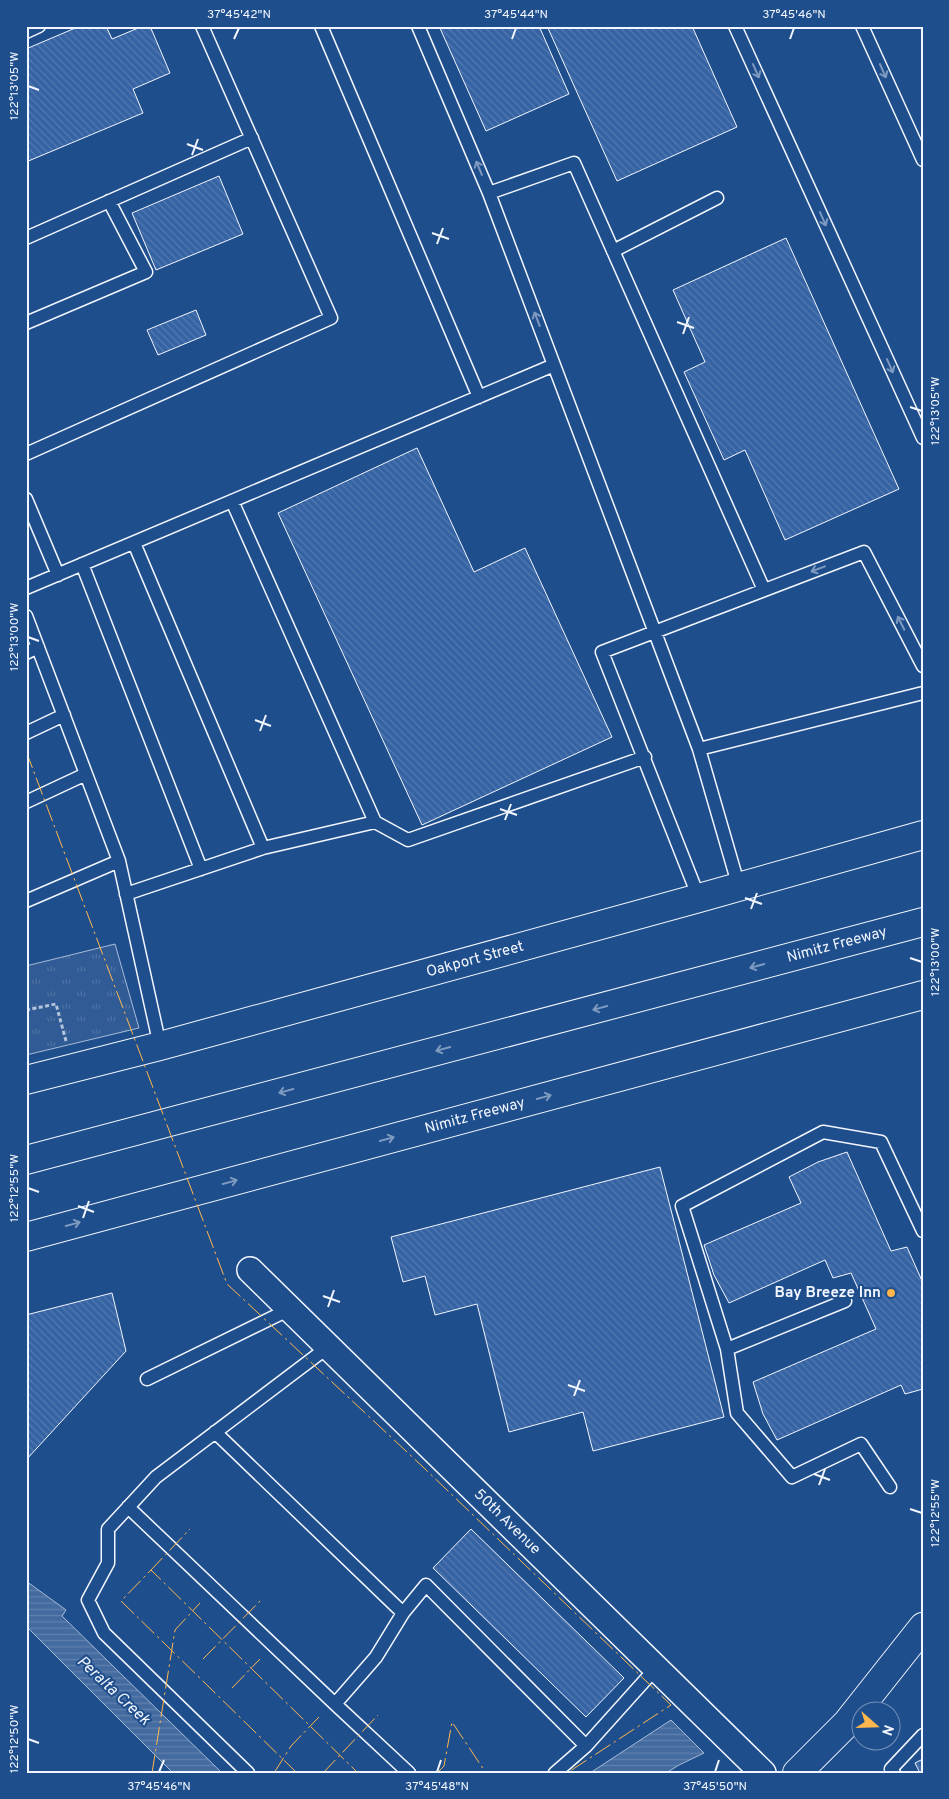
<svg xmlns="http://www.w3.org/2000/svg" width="949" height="1799" viewBox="0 0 949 1799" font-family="Overpass,sans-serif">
<defs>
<pattern id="park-tufts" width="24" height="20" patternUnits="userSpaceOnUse" patternTransform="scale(1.25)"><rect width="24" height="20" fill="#305b95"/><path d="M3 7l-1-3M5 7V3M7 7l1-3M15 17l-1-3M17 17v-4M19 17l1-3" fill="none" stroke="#4e73a5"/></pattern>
<pattern id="water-rules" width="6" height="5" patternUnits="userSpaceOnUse" patternTransform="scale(1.25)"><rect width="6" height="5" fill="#446ba0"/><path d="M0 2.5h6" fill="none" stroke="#5f81ae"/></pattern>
<pattern id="building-back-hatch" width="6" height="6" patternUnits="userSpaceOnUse" patternTransform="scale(1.25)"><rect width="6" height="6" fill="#3563a3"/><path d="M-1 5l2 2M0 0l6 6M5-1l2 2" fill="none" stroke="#537ab1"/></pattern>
</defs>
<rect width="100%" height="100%" fill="#1f4e8c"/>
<path fill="url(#park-tufts)" stroke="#a8bbd7" d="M115 944 139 1028 26 1055V966Z"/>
<path fill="url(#water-rules)" stroke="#a8bbd7" d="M26 1581 66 1610 62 1616 222 1773H173L26 1626Z
M671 1720 704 1753 679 1765 666 1773H590Z"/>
<path fill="url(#building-back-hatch)" stroke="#f2f6ff" d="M80 26H106L112 39 143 26H150L170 73 133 89 143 113 26 162V49Z
M439 26H539L569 94 486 131Z
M547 26H692L737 127 617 181Z
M219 176 243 234 156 270 132 213Z
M786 238 899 489 785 540 745 450 724 460 684 372 705 362 673 290Z
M196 310 206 335 158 355 147 330Z
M417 448 474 572 525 548 612 737 422 825 278 513Z
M847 1152 891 1251 907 1247 923 1283V1389L905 1394 901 1385 777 1440 763 1414 753 1382 876 1329 851 1273 833 1278 825 1260 729 1303 714 1275 704 1245 801 1203 789 1177 818 1162Z
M660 1167 724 1417 593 1451 583 1412 509 1432 477 1304 435 1315 425 1276 403 1282 391 1237Z
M112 1293 126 1351 26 1460V1315Z
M471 1529 624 1678 586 1717 433 1568Z
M923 1759V1773H920L915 1763Z"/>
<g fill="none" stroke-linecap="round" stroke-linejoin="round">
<defs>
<path id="service" d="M321 26 479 397
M418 26 489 193 699 749
M735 26 923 438
M862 26 923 160
M26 32 39 26
M489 193 574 163 764 590
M26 238 252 138
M613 251 717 198
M26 323 146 272 109 201
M26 454 331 318 202 26
M26 499 58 575
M232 501 375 822 263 848
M82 564 201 869
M26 588 554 365
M26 616 119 861
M26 653 38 647
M26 733 64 715
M26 802 86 774
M375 822 408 840 645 757
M739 887 699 749 923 693
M126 894 263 848 134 543
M699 898 602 652 864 552 923 666
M26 901 119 861 160 1046
M845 1301 727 1349 682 1206 823 1132 881 1142 923 1231
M727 1349 737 1413 792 1477 861 1444 890 1487
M147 1379 290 1309
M215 1432 403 1613 376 1657 335 1704
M128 1507 335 1704 409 1773
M403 1613 426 1585 586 1746 555 1773
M586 1746 656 1668
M248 1773 104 1633 88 1600 108 1563V1529L156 1477 328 1347
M894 1773 891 1769 923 1735"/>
<g id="minor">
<path id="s1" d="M250 1270 763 1773"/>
</g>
<path id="tertiary" d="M797 1773 847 1723 923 1627"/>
<g id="secondary">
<path id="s2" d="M26 1080 160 1046 699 898 923 835"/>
</g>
<g id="motorway">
<path id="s3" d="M26 1160 923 922"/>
<path id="s4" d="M26 1237 923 995"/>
</g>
</defs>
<use href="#service" stroke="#f2f6ff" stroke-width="15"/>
<use href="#minor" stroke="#f2f6ff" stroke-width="28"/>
<use href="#tertiary" stroke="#f2f6ff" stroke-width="30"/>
<use href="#secondary" stroke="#f2f6ff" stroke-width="30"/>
<use href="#motorway" stroke="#f2f6ff" stroke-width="30"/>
<path stroke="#b3c4dc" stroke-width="3" stroke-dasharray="4 2.5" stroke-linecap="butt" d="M26 1010 56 1004 66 1041"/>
<use href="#service" stroke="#1f4e8c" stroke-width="12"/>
<use href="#minor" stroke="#1f4e8c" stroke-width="25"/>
<use href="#tertiary" stroke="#1f4e8c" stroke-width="28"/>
<use href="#secondary" stroke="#1f4e8c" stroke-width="28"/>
<use href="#motorway" stroke="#1f4e8c" stroke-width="28"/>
<path stroke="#ffb74d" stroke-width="1" stroke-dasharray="18 4 2.5 4" stroke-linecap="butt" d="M26 751 227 1284 423 1467 671 1705 567 1773
M150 1571 190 1529
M203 1659 261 1600
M232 1688 260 1659
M152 1773 175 1630 200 1603
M274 1773 291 1746 319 1717
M297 1773 121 1601 151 1570 358 1773
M323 1773 378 1715
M437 1773 444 1766 452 1722 486 1773"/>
</g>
<defs><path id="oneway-shaft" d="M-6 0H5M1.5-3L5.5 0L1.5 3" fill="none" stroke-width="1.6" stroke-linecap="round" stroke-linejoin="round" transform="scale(1.25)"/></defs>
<g stroke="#7e9ac0">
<use href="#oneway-shaft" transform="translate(756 71) rotate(66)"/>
<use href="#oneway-shaft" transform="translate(883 71) rotate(66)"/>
<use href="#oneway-shaft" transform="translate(479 168) rotate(-113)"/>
<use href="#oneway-shaft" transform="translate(823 219) rotate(66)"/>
<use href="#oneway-shaft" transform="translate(537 319) rotate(-111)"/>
<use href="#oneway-shaft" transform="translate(890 366) rotate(66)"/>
<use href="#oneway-shaft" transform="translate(818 569) rotate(159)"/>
<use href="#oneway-shaft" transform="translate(901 623) rotate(-117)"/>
<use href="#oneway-shaft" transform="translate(757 966) rotate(165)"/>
<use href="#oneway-shaft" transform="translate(600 1008) rotate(165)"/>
<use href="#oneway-shaft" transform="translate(443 1049) rotate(165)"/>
<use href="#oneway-shaft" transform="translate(286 1091) rotate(165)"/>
<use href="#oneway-shaft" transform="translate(544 1097) rotate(-15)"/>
<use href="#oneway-shaft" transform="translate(387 1139) rotate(-15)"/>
<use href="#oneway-shaft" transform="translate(230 1182) rotate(-15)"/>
<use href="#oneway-shaft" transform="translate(73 1224) rotate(-15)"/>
</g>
<path fill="none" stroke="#f2f6ff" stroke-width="2" d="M234 39 239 28M512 39 516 28M790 39 794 28M28 86 39 90M187 144 203 150M192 155 198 139M432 233 449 239M437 244 443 228M677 322 694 328M683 334 689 317M910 407 922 411M28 637 39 641M255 720 271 726M260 731 266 715M500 809 517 815M505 820 511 804M745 898 762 904M751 909 757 893M910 958 922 962M28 1188 39 1192M78 1206 94 1212M83 1218 89 1201M323 1296 340 1302M328 1307 334 1290M568 1385 585 1391M574 1396 580 1380M814 1474 830 1480M819 1485 825 1469M910 1509 922 1513M28 1739 39 1743M159 1772 164 1760M437 1772 441 1760M715 1772 719 1760"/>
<circle fill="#ffb74d" stroke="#1f4e8c" stroke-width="2" cx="891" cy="1293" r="5"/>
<g text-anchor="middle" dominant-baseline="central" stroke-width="4" stroke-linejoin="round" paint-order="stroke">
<g font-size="15" fill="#f2f6ff" stroke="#1f4e8c">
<text stroke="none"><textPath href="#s3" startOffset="839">Nimitz Freeway</textPath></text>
<text stroke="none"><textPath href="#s2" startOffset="465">Oakport Street</textPath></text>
<text stroke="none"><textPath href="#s4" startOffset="465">Nimitz Freeway</textPath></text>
<text stroke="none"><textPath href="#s1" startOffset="360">50th Avenue</textPath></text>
</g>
<g font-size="15" font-weight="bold" fill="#f2f6ff" stroke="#1f4e8c" text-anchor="end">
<text x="881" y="1293">Bay Breeze Inn</text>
</g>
<g font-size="16" font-style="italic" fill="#f2f6ff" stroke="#1f4e8c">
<text transform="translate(113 1691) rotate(43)">Peralta Creek</text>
</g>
</g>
<rect width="949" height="1799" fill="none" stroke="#1f4e8c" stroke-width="55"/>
<g transform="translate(876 1726) rotate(110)"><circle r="24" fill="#1f4e8c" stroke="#7391ba"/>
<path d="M0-4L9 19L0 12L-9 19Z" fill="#ffb74d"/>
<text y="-8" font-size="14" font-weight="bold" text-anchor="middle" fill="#f2f6ff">N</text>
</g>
<rect x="28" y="28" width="894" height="1744" fill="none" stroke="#f2f6ff" stroke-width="2"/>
<g font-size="12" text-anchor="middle" fill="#f2f6ff">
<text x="239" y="18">37°45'42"N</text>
<text x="516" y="18">37°45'44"N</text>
<text x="794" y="18">37°45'46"N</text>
<text transform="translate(14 86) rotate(-90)" y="4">122°13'05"W</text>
<text transform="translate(935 411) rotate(-90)" y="4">122°13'05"W</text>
<text transform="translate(14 637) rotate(-90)" y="4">122°13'00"W</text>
<text transform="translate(935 962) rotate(-90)" y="4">122°13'00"W</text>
<text transform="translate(14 1188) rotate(-90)" y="4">122°12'55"W</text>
<text transform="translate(935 1513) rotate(-90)" y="4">122°12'55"W</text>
<text transform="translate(14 1739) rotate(-90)" y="4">122°12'50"W</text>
<text x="159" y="1790">37°45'46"N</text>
<text x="437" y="1790">37°45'48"N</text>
<text x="715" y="1790">37°45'50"N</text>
</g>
</svg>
